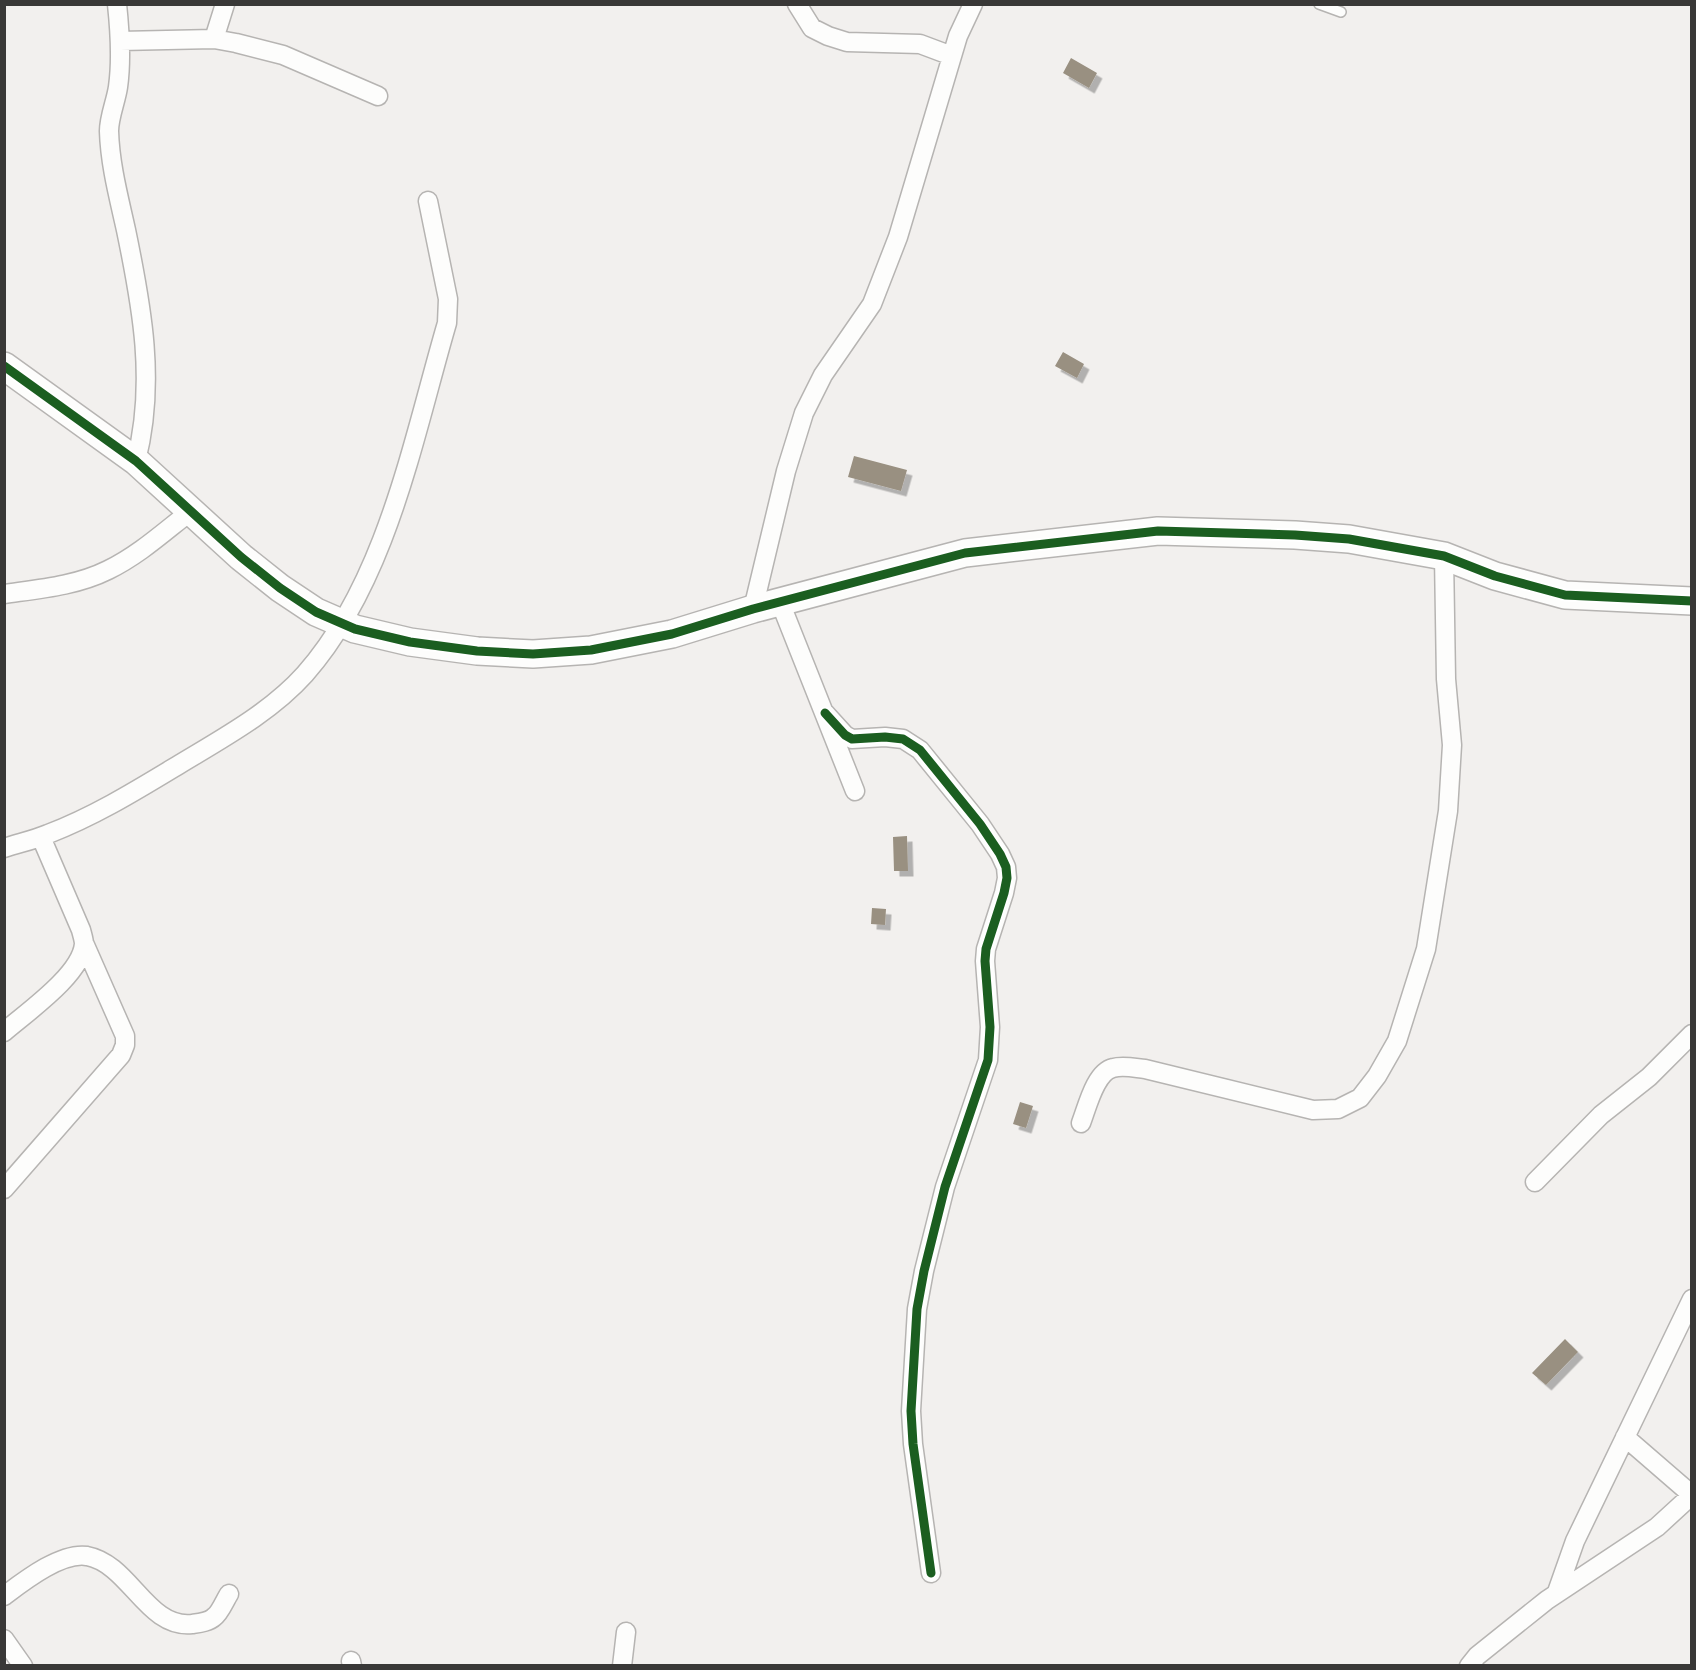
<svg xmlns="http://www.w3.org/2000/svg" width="1696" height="1670" viewBox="0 0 1696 1670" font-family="Manrope,sans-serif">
<defs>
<filter id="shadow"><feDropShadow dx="5.5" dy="5.5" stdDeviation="0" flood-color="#0004"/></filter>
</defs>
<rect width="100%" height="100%" fill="#f2f0ee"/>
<path fill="#999081" filter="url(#shadow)" d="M1071 58 1097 73 1089 88 1063 73Z
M1063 352 1084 364 1077 378 1055 366Z
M854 456 907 470 901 491 848 477Z
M907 836 908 871H894L893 837Z
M872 908 886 909 885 925 871 924Z
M1020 1102 1033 1106 1026 1128 1013 1124Z
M1565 1339 1578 1352 1546 1385 1532 1373Z"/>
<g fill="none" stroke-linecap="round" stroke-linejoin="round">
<defs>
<path id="lane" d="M1319 4 1341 12"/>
<path id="street" d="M117 4C120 32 122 59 118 87 116 101 109 117 109 131 110 165 119 198 126 230 142 307 156 383 136 461
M797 4 812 28 828 36 847 42 920 44 952 56
M214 39 225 4
M120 41 214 39 236 43 283 55 378 96
M4 594C39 589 76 586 108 570 139 555 165 531 191 511
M780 602 855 791
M753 609 786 471 804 413 823 375 872 304 898 237 958 36 973 4
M825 713 845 735 852 739 885 737 903 739 920 750 980 824 1000 854 1006 867 1007 878 1004 893 986 949 985 961 990 1027 988 1060 945 1187 924 1271 917 1309 911 1411 913 1444 931 1573
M4 848C19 843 34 840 48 834 95 816 137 790 180 764 223 738 271 712 305 674 387 581 413 439 447 323L448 299 428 201
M4 1032C27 1012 81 975 84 944 84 940 82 934 81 930L41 837
M1081 1123C1087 1108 1095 1072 1113 1068 1123 1065 1135 1068 1145 1069L1313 1110 1338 1109 1360 1098 1377 1076 1397 1041 1426 949 1448 811 1452 745 1446 679 1444 556
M1535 1182 1601 1115 1649 1077 1692 1034
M4 1189 121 1055 125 1045V1036L84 943
M1557 1592 1575 1541 1692 1299
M4 1596C24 1581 61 1552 87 1556 130 1564 147 1629 192 1624 199 1623 209 1622 214 1617 220 1613 225 1600 229 1594
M4 1639 23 1666
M351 1661 352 1666
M622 1666 626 1632
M1469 1666 1477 1656 1547 1600 1657 1527 1692 1495 1625 1437"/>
<path id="secondary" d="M4 366 136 461 241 557 280 588 316 612 355 629 410 642 477 651 533 654 591 650 672 634 753 609 965 553 1158 531 1295 535 1349 539 1444 556 1495 576 1565 595 1692 601"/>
</defs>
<use href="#lane" stroke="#b6b4b2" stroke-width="12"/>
<use href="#street" stroke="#b6b4b2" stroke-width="21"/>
<use href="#secondary" stroke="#b6b4b2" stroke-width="30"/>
<use href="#lane" stroke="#fdfdfc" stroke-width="9"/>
<use href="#street" stroke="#fdfdfc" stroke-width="18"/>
<use href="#secondary" stroke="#fdfdfc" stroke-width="27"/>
<defs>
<path id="cycleway" d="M4 366 136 461 241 557 280 588 316 612 355 629 410 642 477 651 533 654 591 650 672 634 753 609 965 553 1158 531 1295 535 1349 539 1444 556 1495 576 1565 595 1692 601
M825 713 845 735 852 739 885 737 903 739 920 750 980 824 1000 854 1006 867 1007 878 1004 893 986 949 985 961 990 1027 988 1060 945 1187 924 1271 917 1309 911 1411 913 1444 931 1573"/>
</defs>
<use href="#cycleway" stroke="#fff" stroke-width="13"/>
<use href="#cycleway" stroke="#1b5e20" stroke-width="9"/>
</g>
<rect width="1696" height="1670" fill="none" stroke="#393837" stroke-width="12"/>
</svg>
